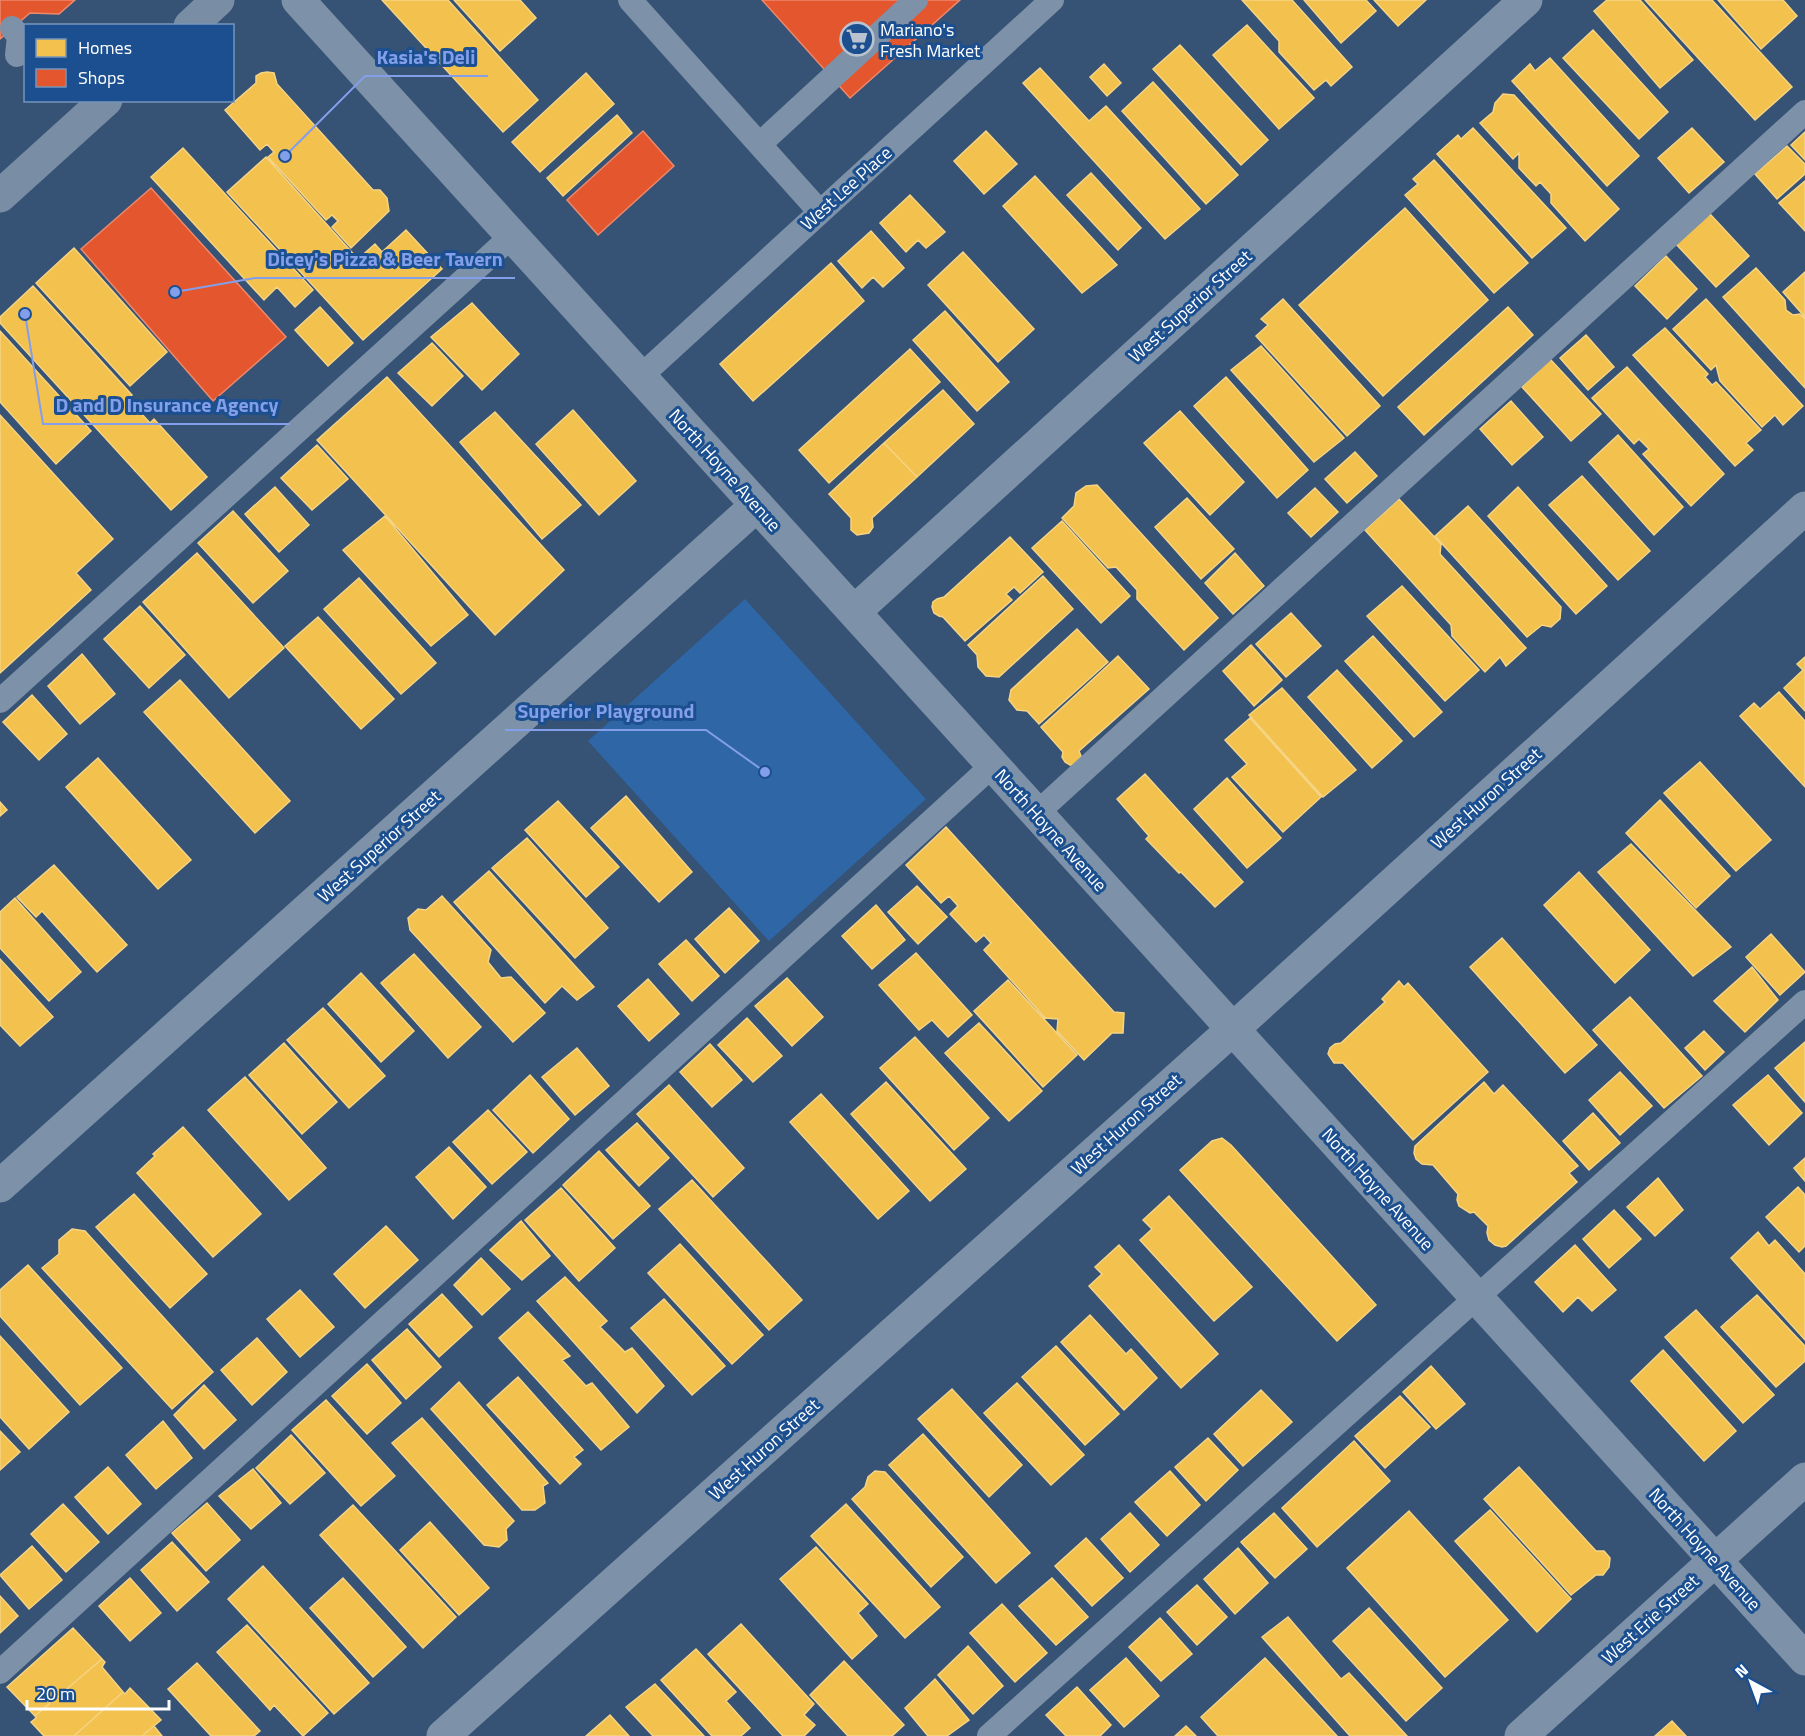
<svg xmlns="http://www.w3.org/2000/svg" width="1805" height="1736" viewBox="0 0 1805 1736" font-family="'Titillium Web',sans-serif">
<rect width="100%" height="100%" fill="#365274"/>
<path fill="#2f66a5" d="M745 599 926 799 769 941 588 741Z"/>
<path fill="#f2c14e" stroke="#f6d483" stroke-width="1.5" d="M382 0H448L538 100 503 132Z
M454 0H520L536 18 500 51Z
M1242 0H1292L1352 67 1331 86 1326 80 1314 90 1279 52V41Z
M1304 0H1366L1376 11 1341 43Z
M1374 0H1426L1398 26Z
M1607 0H1640L1693 60 1660 88 1594 11Z
M1645 0H1712L1792 87 1755 120Z
M1718 0H1783L1797 16 1761 49Z
M1247 25 1314 98 1279 129 1213 55Z
M1593 30 1668 112 1639 139 1563 58Z
M1180 45 1268 140 1241 165 1153 69Z
M1550 58 1639 156 1607 186 1512 81 1530 64 1535 71Z
M1104 64 1121 83 1107 96 1090 77Z
M1040 68 1089 121 1106 106 1200 209 1165 239 1023 83Z
M267 72 274 73 277 84 373 190H380L387 198 389 211 351 248 332 227 338 221 332 215 326 220 268 157 274 152 267 144 260 150 225 110 256 83V76L261 73Z
M586 73 614 104 540 172 512 142Z
M1153 82 1238 175 1206 204 1122 111Z
M1503 94 1514 95 1619 209 1585 241 1551 203V194L1540 182 1536 186 1519 168V153L1513 159 1480 123 1493 112 1495 103Z
M617 115 632 133 563 196 547 178Z
M1473 128 1566 228 1532 258 1437 154 1458 135 1461 139Z
M1692 128 1724 162 1689 193 1658 158Z
M986 131 1017 164 984 194 954 161Z
M1805 132V160L1791 145Z
M1787 146 1805 164V174L1777 199 1755 174Z
M183 148 313 290 295 307 277 287 264 300 151 177Z
M266 157 358 259 375 244 382 252 406 230 442 269 363 340 227 192Z
M1434 160 1528 263 1494 293 1405 195 1418 184 1413 179Z
M1091 173 1141 228 1118 250 1067 195Z
M1035 176 1117 265 1082 293 1003 206Z
M1805 181V231L1779 203Z
M910 195 945 232 926 248 918 240 906 252 880 223Z
M1405 208 1488 300 1383 396 1299 305Z
M1710 214 1749 256 1716 287 1676 244Z
M871 231 904 268 883 287 873 277 862 288 838 261Z
M74 248 167 352 130 386 36 283Z
M963 252 1034 329 998 362 928 285Z
M1666 256 1697 289 1667 319 1635 286Z
M831 263 864 301 753 401 720 364Z
M1756 268 1785 300 1786 310 1793 315 1800 314 1805 319V388L1723 297Z
M1805 272V317L1783 292Z
M33 286 132 395 128 399 150 423 154 419 207 477 171 510 0 323V317Z
M1283 299 1380 406 1347 436 1256 336 1268 325 1261 319Z
M1706 299 1803 406 1783 425 1775 415 1762 427 1720 381 1716 365 1711 370 1673 329Z
M472 303 519 354 482 390 431 337Z
M320 307 353 343 328 366 295 330Z
M1508 307 1533 335 1424 435 1398 407Z
M945 311 1009 382 977 411 913 340Z
M1665 328 1708 374 1705 377 1712 385 1716 382 1761 430 1746 443 1753 450 1735 466 1633 355Z
M0 331 91 431 56 464 0 402Z
M1586 335 1614 367 1588 390 1560 358Z
M432 343 463 376 432 406 398 373Z
M1261 346 1344 438 1314 462 1231 370Z
M910 349 940 382 829 483 799 450Z
M1550 359 1601 414 1571 441 1522 387Z
M1627 367 1724 474 1691 506 1643 454 1649 449 1639 439 1634 444 1592 398Z
M387 377 564 570 495 635 317 440Z
M1226 377 1308 470 1277 498 1194 406Z
M943 390 974 424 917 477 884 443Z
M1511 401 1543 437 1512 465 1480 429Z
M573 410 636 481 599 515 536 444Z
M1180 411 1244 482 1210 515 1144 443Z
M495 412 581 505 542 539 460 442Z
M0 415 113 539 76 573 91 590 0 673Z
M1618 435 1683 507 1654 535 1589 462Z
M884 443 917 477 872 518 873 527 869 533 857 535 851 530V518L829 494Z
M317 445 348 479 312 510 281 478Z
M1355 452 1377 476 1347 503 1325 479Z
M1582 476 1650 551 1618 580 1549 505Z
M1097 485 1218 618 1184 650 1137 599V590L1116 567 1108 568 1062 518 1074 506 1076 493 1086 486Z
M275 487 309 525 279 552 245 514Z
M1518 487 1607 586 1576 614 1488 516Z
M1315 488 1338 512 1311 537 1288 513Z
M1187 498 1234 549 1201 579 1155 527Z
M1399 499 1441 544 1440 554 1526 648 1506 666 1500 657 1485 672 1452 636 1451 625 1365 530Z
M1468 506 1561 607 1560 619 1551 627 1542 625 1527 637 1435 536Z
M233 511 288 571 253 603 198 543Z
M385 516 468 615 431 646 343 550Z
M1062 521 1130 596 1101 623 1032 548Z
M1010 537 1043 572 1020 593 1014 587 1006 594 1012 600 965 641 943 617 939 616 934 613 932 607 933 602 937 599 944 597Z
M197 553 284 648 229 698 143 602Z
M1235 553 1264 586 1233 614 1205 583Z
M1043 576 1073 609 999 677 986 676 978 667 977 655 968 645Z
M359 578 436 663 401 694 324 609Z
M1402 586 1479 670 1445 701 1367 616Z
M140 606 185 655 149 688 104 639Z
M1291 613 1321 646 1286 677 1256 644Z
M318 617 394 699 361 729 285 646Z
M1077 629 1108 662 1039 724 1027 711 1017 710 1009 700 1011 690Z
M1373 636 1442 712 1414 737 1345 661Z
M1251 645 1282 680 1254 706 1223 671Z
M82 654 115 694 80 724 48 686Z
M1118 656 1149 689 1079 751 1081 756 1079 761 1075 765H1070L1065 762 1062 757 1063 752 1041 727Z
M1805 657V711L1784 688 1803 670 1797 664Z
M1337 670 1402 741 1372 768 1308 697Z
M180 680 290 801 255 833 144 712Z
M1282 688 1356 770 1323 797 1249 715Z
M1779 692 1805 721V787L1740 716 1754 703 1760 709Z
M32 695 67 734 39 760 3 722Z
M1250 718 1321 797 1283 832 1232 777 1247 764 1225 740Z
M98 758 191 860 158 889 66 787Z
M1700 762 1771 840 1736 871 1664 793Z
M1145 774 1243 882 1215 907 1181 872 1179 873 1146 839 1149 836 1117 799Z
M1227 778 1281 838 1247 868 1194 809Z
M626 796 692 872 659 902 591 828Z
M1660 800 1730 876 1696 908 1626 833Z
M558 801 619 867 586 897 525 830Z
M0 802 7 810 0 816Z
M946 827 1114 1012 1124 1013 1123 1033H1112L1084 1060 1057 1031 1058 1019 1045 1018 984 950 991 943 984 935 976 942 950 914 958 906 949 896 941 903 906 865Z
M527 838 608 928 575 958 492 868Z
M1631 844 1731 947 1693 976 1598 872Z
M54 865 127 945 97 972 42 911 36 917 17 897Z
M489 871 594 987 577 1000 562 986 545 1003 454 902Z
M1579 872 1650 950 1615 983 1544 905Z
M917 886 947 917 918 944 888 912Z
M442 896 491 950 488 962 501 978 511 977 545 1013 513 1042 410 930 408 918 418 909 426 910Z
M15 898 81 972 49 1001 0 948V912Z
M876 905 905 940 872 969 842 936Z
M729 908 759 941 725 973 695 939Z
M1771 934 1805 972 1780 995 1746 957Z
M1502 938 1597 1045 1565 1073 1470 967Z
M686 940 719 976 692 1001 659 964Z
M916 953 972 1015 948 1037 932 1020 919 1030 879 985Z
M414 954 481 1027 448 1058 381 983Z
M0 959 53 1017 20 1046 0 1025Z
M1752 967 1778 1000 1745 1032 1714 1001Z
M361 973 414 1031 381 1062 328 1004Z
M787 978 823 1017 792 1046 755 1006Z
M648 979 679 1014 649 1041 618 1006Z
M1008 980 1077 1055 1043 1087 974 1011Z
M1399 981 1404 987 1408 983 1488 1072 1413 1140 1343 1063H1334L1328 1054 1330 1048 1335 1044 1341 1043 1385 1002 1382 999Z
M1630 997 1702 1076 1664 1108 1593 1030Z
M323 1008 385 1076 349 1108 287 1040Z
M747 1018 782 1056 753 1082 718 1045Z
M979 1023 1042 1091 1009 1121 945 1053Z
M1704 1031 1724 1052 1705 1070 1685 1048Z
M915 1037 989 1118 954 1150 880 1068Z
M1805 1042V1102L1775 1068Z
M284 1043 337 1102 302 1134 249 1075Z
M710 1044 742 1080 712 1107 680 1072Z
M577 1048 609 1086 575 1115 542 1077Z
M1620 1072 1652 1106 1620 1135 1589 1100Z
M530 1075 569 1119 533 1153 493 1110Z
M1768 1075 1802 1113 1769 1145 1733 1105Z
M245 1077 326 1168 289 1200 208 1110Z
M886 1082 966 1169 930 1201 851 1114Z
M1484 1082 1494 1094 1503 1085 1578 1166 1569 1173 1577 1182 1506 1246 1502 1247 1495 1245 1489 1240 1487 1233 1488 1226 1474 1212 1470 1213 1459 1206 1457 1200 1458 1194 1433 1165 1422 1164 1416 1159 1414 1153 1415 1146Z
M669 1085 744 1168 713 1197 637 1114Z
M821 1094 909 1191 878 1219 790 1122Z
M488 1110 527 1152 492 1184 453 1142Z
M1593 1113 1620 1143 1589 1170 1563 1141Z
M637 1123 669 1158 639 1186 606 1150Z
M183 1127 261 1214 213 1257 137 1173 155 1156 153 1154Z
M1222 1138 1231 1145 1376 1305 1337 1341 1180 1170 1212 1141Z
M449 1147 486 1187 453 1219 416 1177Z
M599 1151 650 1206 613 1239 563 1185Z
M1805 1158V1181L1794 1168Z
M1658 1178 1683 1210 1655 1236 1627 1207Z
M692 1180 802 1300 769 1330 659 1209Z
M1798 1187 1805 1195V1246L1799 1252 1766 1217Z
M561 1188 615 1248 579 1281 525 1220Z
M134 1194 207 1274 170 1308 96 1227Z
M1169 1196 1252 1287 1214 1321 1140 1240 1152 1229 1143 1220Z
M1614 1210 1641 1239 1609 1268 1583 1239Z
M521 1221 550 1256 522 1280 490 1250Z
M386 1226 418 1260 365 1308 334 1274Z
M72 1229 85 1231 213 1372 172 1409 42 1268 59 1254V1240Z
M1758 1232 1769 1246 1775 1240 1805 1274V1340L1731 1258Z
M680 1244 763 1335 732 1364 648 1273Z
M1119 1245 1218 1354 1181 1388 1089 1286 1102 1274 1095 1267Z
M1575 1245 1616 1290 1592 1311 1578 1297 1563 1312 1535 1282Z
M481 1258 510 1289 482 1315 454 1285Z
M28 1265 122 1368 80 1405 0 1316V1290Z
M565 1277 607 1321 600 1327 625 1352 632 1348 664 1386 637 1413 537 1301Z
M300 1290 334 1327 300 1357 267 1319Z
M442 1294 472 1327 439 1357 409 1324Z
M1757 1295 1805 1346V1361L1776 1387 1721 1327Z
M664 1299 725 1366 692 1395 631 1328Z
M1696 1310 1774 1395 1743 1423 1665 1337Z
M528 1312 570 1356 562 1360 586 1386 592 1383 629 1427 601 1450 499 1338Z
M1090 1315 1126 1354 1131 1349 1157 1378 1124 1410 1061 1342Z
M407 1329 441 1367 406 1399 372 1360Z
M0 1336 69 1412 29 1449 0 1417Z
M257 1338 287 1372 252 1405 221 1370Z
M1056 1346 1119 1414 1085 1445 1022 1377Z
M1663 1350 1736 1431 1704 1461 1631 1381Z
M367 1364 401 1403 367 1434 332 1396Z
M1431 1366 1465 1404 1436 1429 1403 1392Z
M518 1377 583 1450 574 1457 581 1464 560 1484 487 1405Z
M459 1382 548 1483 543 1486 545 1503 535 1510H522L431 1409Z
M1017 1383 1084 1455 1051 1485 984 1413Z
M204 1385 236 1420 204 1449 174 1415Z
M952 1389 1022 1465 989 1497 918 1419Z
M1261 1390 1292 1422 1243 1466 1214 1434Z
M1400 1396 1430 1427 1385 1468 1355 1436Z
M326 1400 395 1476 361 1506 292 1430Z
M422 1418 514 1521 506 1529 507 1540 499 1547 484 1545 392 1443Z
M163 1421 192 1458 156 1489 126 1455Z
M0 1431 20 1452 0 1470Z
M923 1434 1030 1553 996 1583 889 1465Z
M291 1435 325 1473 290 1504 256 1468Z
M1208 1438 1238 1470 1206 1501 1175 1467Z
M1354 1441 1390 1481 1317 1547 1282 1508Z
M108 1467 141 1504 108 1534 75 1497Z
M1519 1467 1596 1551H1604L1610 1558 1609 1567 1603 1575H1596L1571 1595 1484 1499Z
M253 1469 281 1503 251 1529 219 1496Z
M875 1471 885 1472 963 1557 931 1587 852 1499 865 1487 868 1477Z
M1170 1471 1200 1505 1167 1536 1135 1502Z
M207 1503 240 1540 206 1571 172 1533Z
M63 1504 99 1542 66 1572 31 1534Z
M846 1504 940 1607 905 1638 811 1536Z
M353 1505 456 1617 423 1648 320 1535Z
M1490 1510 1571 1599 1537 1632 1455 1541Z
M1409 1511 1508 1620 1445 1677 1347 1568Z
M1130 1513 1159 1545 1130 1572 1101 1539Z
M1274 1513 1307 1549 1275 1578 1241 1542Z
M430 1522 489 1588 459 1615 400 1550Z
M1086 1538 1123 1578 1092 1606 1055 1566Z
M172 1542 209 1582 177 1611 141 1570Z
M32 1546 62 1580 29 1609 0 1575Z
M816 1547 868 1604 858 1613 877 1636 852 1659 780 1579Z
M1238 1548 1268 1583 1235 1614 1204 1579Z
M263 1566 369 1683 334 1714 228 1599Z
M130 1578 161 1613 130 1641 99 1606Z
M343 1578 406 1647 373 1677 310 1608Z
M1052 1578 1088 1617 1056 1645 1019 1606Z
M1197 1585 1227 1617 1197 1645 1167 1612Z
M0 1596 18 1616 0 1633Z
M1002 1604 1047 1653 1015 1682 970 1633Z
M1369 1608 1442 1688 1406 1721 1333 1641Z
M1288 1617 1341 1679 1349 1673 1407 1736H1350L1262 1637Z
M1160 1618 1192 1654 1161 1681 1129 1647Z
M741 1624 814 1704 804 1715 815 1725 804 1736H783L708 1654Z
M247 1625 328 1713 303 1736 274 1705 270 1710 217 1652Z
M73 1628 102 1659 35 1716 7 1687Z
M968 1646 1003 1686 973 1714 938 1675Z
M696 1649 736 1692 726 1701 750 1728 741 1736H712L661 1680Z
M1126 1658 1159 1696 1124 1727 1090 1690Z
M1265 1658 1337 1736H1218L1201 1717Z
M102 1659 105 1662 102 1667 123 1692 74 1736H44L31 1722 36 1718 35 1716Z
M844 1661 904 1725 892 1736H848L810 1695Z
M197 1663 260 1731 254 1736H211L168 1689Z
M935 1679 969 1720 947 1736H928L905 1708Z
M655 1684 704 1736H653L626 1707Z
M1077 1687 1111 1725 1100 1736H1066L1046 1715Z
M130 1688 161 1720 142 1736H74L123 1692 125 1694Z
M610 1715 629 1736H586Z
M1672 1721 1686 1736H1655Z
M154 1726 162 1736H142Z
M1186 1726 1196 1736H1175Z"/>
<path fill="#e4572e" stroke="#ec896d" stroke-width="1.5" d="M0 0H75L59 14 30 13 0 39Z
M762 0H960L850 98Z
M643 131 674 166 598 235 567 200Z
M151 188 286 337 213 401 81 249Z"/>
<g fill="none" stroke-linecap="round" stroke-linejoin="round">
<path stroke="#7d92a8" stroke-width="24" d="M630 0 820 212
M12 28 19 36 17 55
M760 144 916 0
M640 377 1052 0
M0 701 512 236
M1037 813 1805 112
M0 1672 993 765
M989 1736 1805 1002"/>
<path stroke="#7d92a8" stroke-width="33" d="M298 0 1805 1659
M854 612 1526 0
M0 1186 757 505
M443 1736 1233 1029 1805 508
M1521 1736 1805 1479"/>
<path stroke="#798da4" stroke-width="33" d="M190 26 218 0
M0 196 106 100"/>
</g>
<defs>
<symbol id="supermarket-ring" viewBox="-11 -11 22 22"><circle r="9.5" fill="#1b4f8f" stroke="#b9c2ce" stroke-width="1.5"/><path d="M-6-5.5h2.5l.6 2H6L4.5 2H-2.5L-4.4-4H-6ZM-1.5 3.2a1.3 1.3 0 1 0 .1 0ZM3 3.2a1.3 1.3 0 1 0 .1 0Z" fill="#b9c2ce"/></symbol>
</defs>
<g fill-rule="evenodd">
<use href="#supermarket-ring" x="838" y="20" width="38" height="38"/>
</g>
<g text-anchor="middle" dominant-baseline="central" stroke-width="6" stroke-linejoin="round" paint-order="stroke">
<g font-size="18" fill="#fff" stroke="#1b4f8f" text-anchor="start">
<text x="880" y="29">Mariano's<tspan x="880" dy="21">Fresh Market</tspan></text>
</g>
<g font-size="18" fill="#fff" stroke="#1b4f8f">
<text transform="translate(846 188) rotate(-42)">West Lee Place</text>
<text transform="translate(1190 306) rotate(-42)">West Superior Street</text>
<text transform="translate(725 470) rotate(48)">North Hoyne Avenue</text>
<text transform="translate(1486 798) rotate(-42)">West Huron Street</text>
<text transform="translate(1051 830) rotate(48)">North Hoyne Avenue</text>
<text transform="translate(379 846) rotate(-42)">West Superior Street</text>
<text transform="translate(1126 1124) rotate(-42)">West Huron Street</text>
<text transform="translate(1378 1189) rotate(48)">North Hoyne Avenue</text>
<text transform="translate(764 1449) rotate(-42)">West Huron Street</text>
<text transform="translate(1705 1549) rotate(48)">North Hoyne Avenue</text>
<text transform="translate(1650 1619) rotate(-42)">West Erie Street</text>
</g>
</g>
<path fill="none" stroke="#839eea" stroke-width="2" d="M285 156L365 76H488M175 292L255 278H515M25 314L43 424H290M765 772L706 730H505"/>
<g fill="#839eea" stroke="#1b4f8f" stroke-width="2">
<circle cx="285" cy="156" r="6"/>
<circle cx="175" cy="292" r="6"/>
<circle cx="25" cy="314" r="6"/>
<circle cx="765" cy="772" r="6"/>
</g>
<g font-size="20" text-anchor="middle" font-weight="bold" fill="#839eea" stroke="#1b4f8f" stroke-width="6" stroke-linejoin="round" paint-order="stroke">
<text x="426" y="64">Kasia's Deli</text>
<text x="385" y="266">Dicey's Pizza &amp; Beer Tavern</text>
<text x="167" y="412">D and D Insurance Agency</text>
<text x="606" y="718">Superior Playground</text>
</g>
<rect x="24" y="24" width="210" height="78" fill="#1b4f8f" stroke="#7695bc" stroke-width="1.5"/>
<rect x="36" y="39" width="30" height="18" fill="#f2c14e" stroke="#7695bc" stroke-width="1.5"/>
<text x="78" y="54" font-size="18" fill="#ffffff">Homes</text>
<rect x="36" y="69" width="30" height="18" fill="#e4572e" stroke="#7695bc" stroke-width="1.5"/>
<text x="78" y="84" font-size="18" fill="#ffffff">Shops</text>
<g transform="translate(1751 1682) rotate(319)" stroke="#1b4f8f" stroke-width="4.5" paint-order="stroke">
<path d="M0-4.5L10 22L0 15L-10 22Z" fill="#ffffff"/>
<text y="-9" font-size="16" font-weight="bold" text-anchor="middle" fill="#ffffff">N</text>
</g>
<path d="M27 1700v9h142v-9" fill="none" stroke="#ffffff" stroke-width="3"/>
<text x="36" y="1700" font-size="18" fill="#ffffff" stroke="#1b4f8f" stroke-width="4.5" paint-order="stroke">20 m</text>
</svg>
